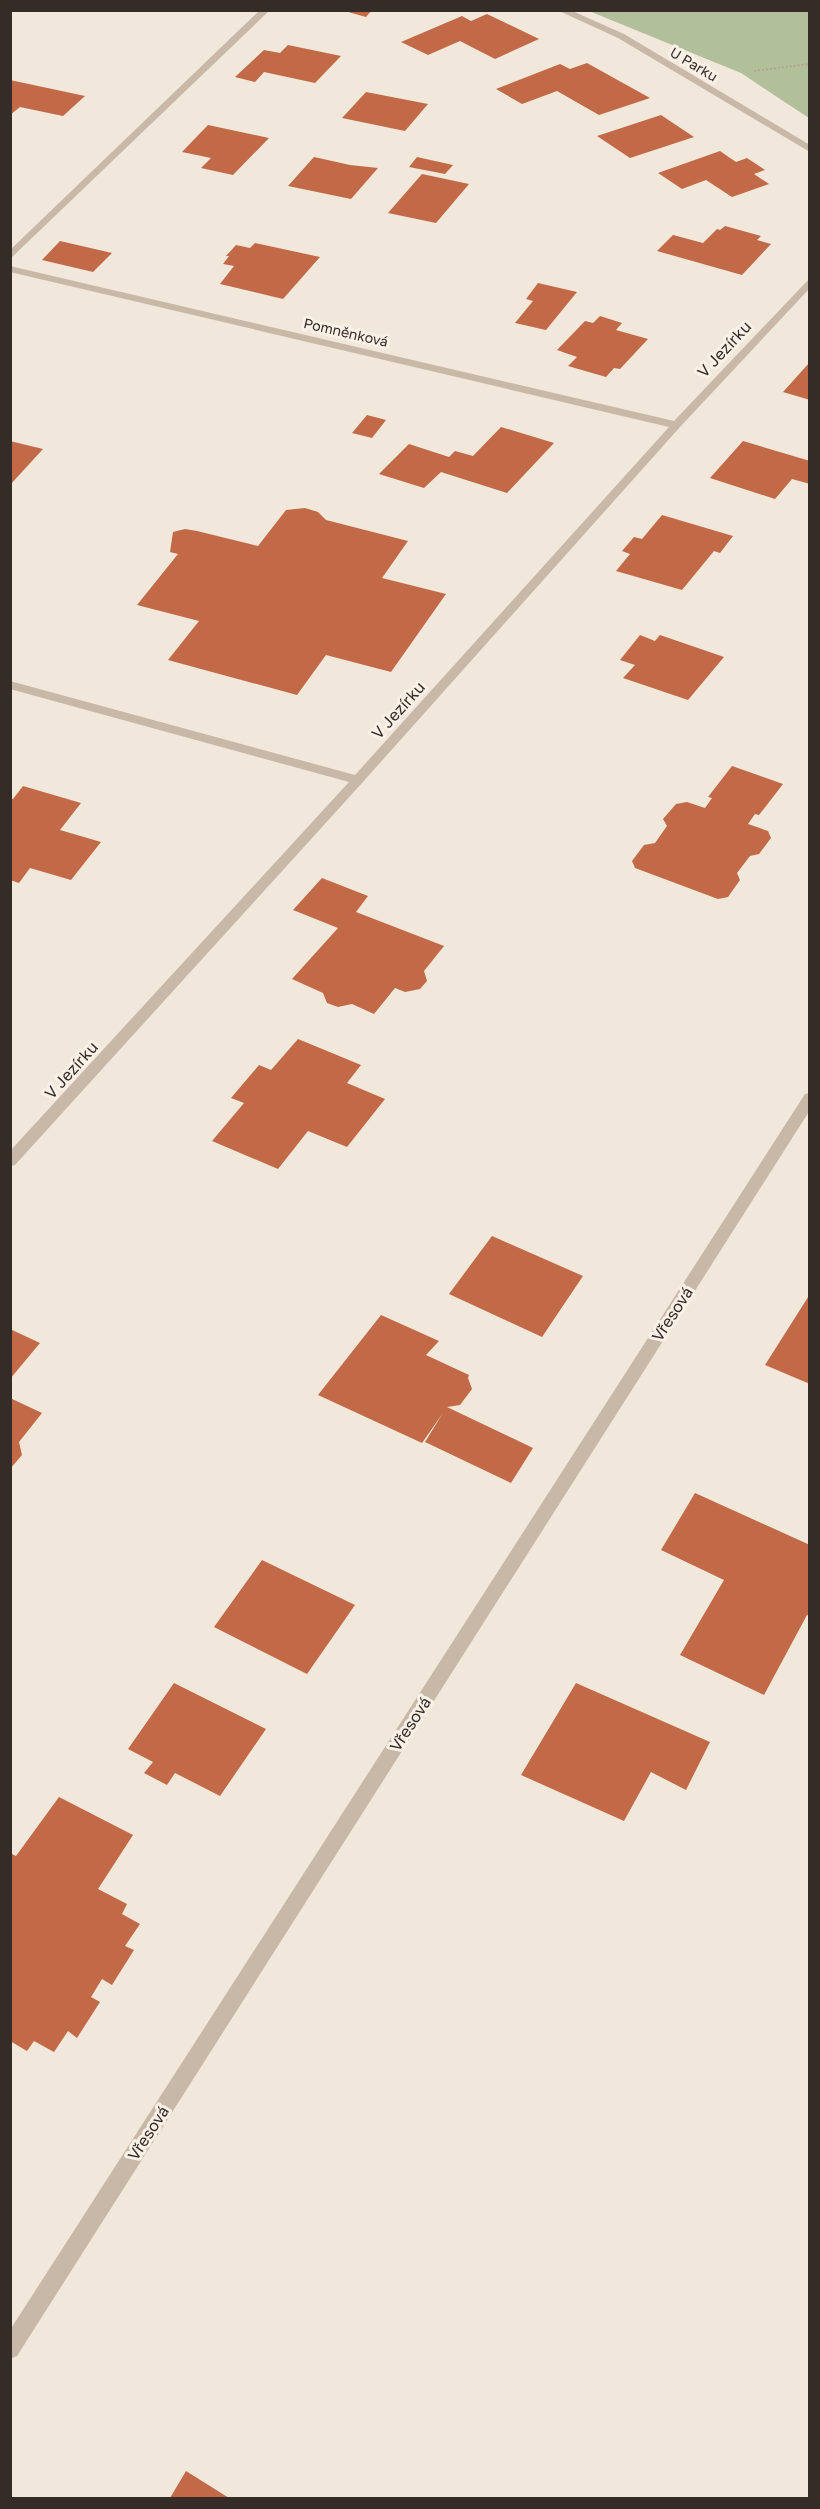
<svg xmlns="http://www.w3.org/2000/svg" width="820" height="2509" viewBox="0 0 820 2509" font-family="'Golos Text',sans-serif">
<rect width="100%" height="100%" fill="#f1e7da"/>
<path fill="#b1bf9b" d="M589 11H809V118L741 73Z"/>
<path fill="#c26a47" d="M341 10H372L366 17Z
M487 14 539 39 495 59 460 41 428 55 401 42 462 16 471 21Z
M288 45 341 56 315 83 264 72 255 82 235 77 264 50 280 53Z
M587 63 650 98 599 115 557 91 522 104 496 89 560 64 570 69Z
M10 80 85 96 63 116 20 107 10 115Z
M366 92 428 104 405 131 342 118Z
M661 115 694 137 630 158 597 136Z
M208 125 269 138 233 175 201 168 211 158 182 152Z
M720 151 736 162 747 158 765 170 754 174 769 184 732 197 706 180 682 189 658 173Z
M314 157 350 165 378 168 351 199 288 186Z
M417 157 453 165 445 174 409 167Z
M422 174 469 184 436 223 388 213Z
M725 226 761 236 757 240 771 244 742 275 657 251 673 235 703 243 717 229 720 230Z
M60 241 112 253 93 272 42 260Z
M255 243 320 257 283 299 220 284 234 266 223 264 229 256H226L236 245 250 248Z
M538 283 577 292 546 330 515 323 533 301 526 299Z
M600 316 622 323 616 330 648 339 620 369 614 368 606 377 568 366 577 357 557 350 585 321 593 323Z
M810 362V400L783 392Z
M367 415 386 420 372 438 352 433Z
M501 427 554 443 507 493 441 472 424 488 379 474 409 444 449 457 455 451 473 456Z
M10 441 43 449 10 485Z
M743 441 810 461V484L792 479 775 499 710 478Z
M305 508 318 512 326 520 408 541 382 578 446 594 391 672 326 655 297 695 168 660 199 621 137 605 178 554 170 552 173 532 185 529 197 531 258 546 286 510Z
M662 515 733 536 720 553 714 551 682 590 616 571 630 554 622 551 634 537 642 539Z
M640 635 655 641 660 635 724 657 688 700 623 678 635 665 620 660Z
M732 766 783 784 759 815 755 814 748 824 768 831 771 838 759 854 750 856 737 873 740 880 728 897 718 899 635 868 632 861 644 845 655 843 667 826 663 819 676 804 687 802 705 808 712 798 708 797Z
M23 786 81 803 60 830 101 842 71 880 30 868 19 883 10 880V798L13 799Z
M322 878 368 896 356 912 444 946 424 971 427 981 420 989 405 992 395 988 374 1014 352 1004 338 1007 327 1003 323 993 292 979 338 928 293 910Z
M298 1039 361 1065 347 1083 385 1099 347 1147 308 1131 278 1169 212 1141 244 1103 231 1098 259 1065 271 1070Z
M492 1236 583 1276 542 1337 449 1294Z
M810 1294V1384L765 1365Z
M381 1315 439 1341 426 1355 469 1375 468 1378 472 1389 460 1405 447 1407 533 1448 511 1483 425 1442 443 1413 422 1443 318 1395Z
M10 1329 40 1343 10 1379Z
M10 1398 42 1413 19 1442 22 1455 10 1469Z
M695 1493 810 1545V1616L807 1615 764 1695 680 1655 724 1580 661 1550Z
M262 1560 355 1605 307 1674 214 1627Z
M174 1683 266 1729 220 1796 175 1773 167 1785 144 1773 153 1762 128 1749Z
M576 1683 710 1742 686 1790 651 1772 624 1821 521 1775Z
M59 1797 133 1835 98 1889 127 1904 122 1914 140 1924 125 1946 134 1950 112 1985 102 1979 91 1997 100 2002 77 2038 68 2031 54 2052 34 2041 27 2051 10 2041V1853L16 1856Z
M186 2471 229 2498H170Z"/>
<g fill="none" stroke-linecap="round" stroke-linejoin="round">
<path stroke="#b4a291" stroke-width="2" stroke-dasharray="2 2" stroke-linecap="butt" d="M754 71 810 64"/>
<path fill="#c8b8a7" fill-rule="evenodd" d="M260 10H270L10 259V250Z
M557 10H570L624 34 810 145V152L618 38Z
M10 266 674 421 810 278V288L680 427 362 783 15 1165 10 1166V1151L349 782 10 689V681L355 775 669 427 10 272Z
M810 1093V1110L17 2356 10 2359V2330L805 1094Z"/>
</g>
<g text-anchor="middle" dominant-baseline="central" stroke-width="6" stroke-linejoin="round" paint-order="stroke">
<g font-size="14" fill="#352c27" stroke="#f9f1e7">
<text transform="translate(694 64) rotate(31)">U Parku</text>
<text transform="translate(346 332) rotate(13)">Pomněnková</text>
</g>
<g font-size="16" fill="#352c27" stroke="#f9f1e7">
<text transform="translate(724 349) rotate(-47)">V Jezírku</text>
<text transform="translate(398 710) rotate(-48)">V Jezírku</text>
<text transform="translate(71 1070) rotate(-48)">V Jezírku</text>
<text transform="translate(672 1314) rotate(-57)">Vřesová</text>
<text transform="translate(410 1724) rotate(-57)">Vřesová</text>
<text transform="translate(148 2133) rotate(-57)">Vřesová</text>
</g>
</g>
<rect width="820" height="2509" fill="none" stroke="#352c27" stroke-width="24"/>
</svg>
